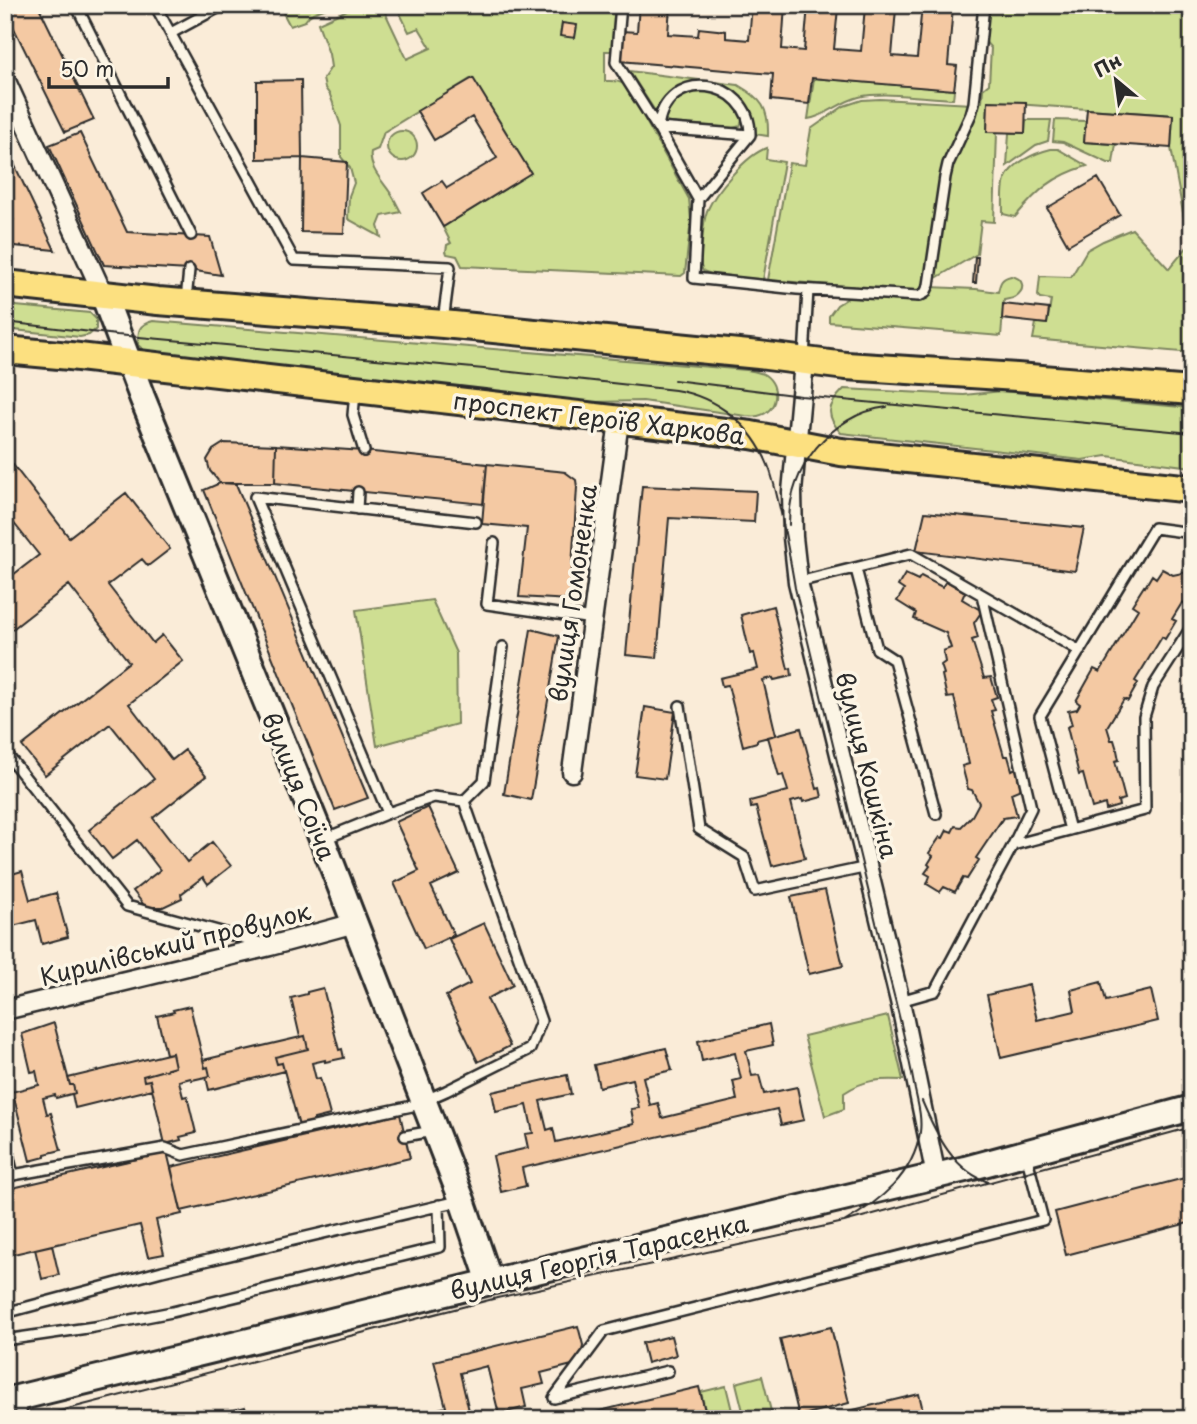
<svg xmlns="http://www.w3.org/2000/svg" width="1197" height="1424" viewBox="0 0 1197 1424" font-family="'Playpen Sans',sans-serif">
<rect width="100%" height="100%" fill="#faecd8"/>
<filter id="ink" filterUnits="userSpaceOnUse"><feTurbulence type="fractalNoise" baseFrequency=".0143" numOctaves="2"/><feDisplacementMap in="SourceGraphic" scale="14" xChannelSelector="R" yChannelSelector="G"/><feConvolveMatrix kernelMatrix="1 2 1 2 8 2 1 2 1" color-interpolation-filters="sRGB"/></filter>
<g filter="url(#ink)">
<path fill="#cede92" stroke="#7c845e" stroke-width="2" d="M279 5H335L313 13 309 16 305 21 290 26Z
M358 5H381L383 8 407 59 431 48 419 28 409 32 396 5H617L613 51H605V81C614 81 620 80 627 87L689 199 691 220 685 273 681 276 462 266 457 256 447 254 446 251 447 245 451 243 443 227 530 173 472 78 384 132 378 149 371 152C368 169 385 183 393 197 396 202 398 207 401 212L382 216 378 226 381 237 348 219 349 196 354 183 350 168 341 157V126L330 95 325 88 323 79 331 67 329 54 318 23Z
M976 5H1192V353L1033 339 1036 323 1047 324 1051 300 1040 298 1038 296 1040 276 1071 277 1087 250 1103 241 1132 229 1169 269 1189 245 1171 148 1173 115 988 102 987 132H997L994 222 981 221 977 254 926 284 919 292 768 280 789 163 805 165 811 129 844 106 862 100 880 99 972 104 982 102 983 89 989 84 991 48 976 31 978 19Z
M629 71 738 85C762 99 769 108 768 136L754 134C752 102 728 97 703 85L663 104 657 114Z
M814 78 954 90 953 99C925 98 885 91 859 97 841 101 823 118 808 119Z
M704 90C718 93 750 107 740 126L733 128 670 123 664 121 663 114C675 100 685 91 704 90Z
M1026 120H1051L1048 141 1036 145 1007 166 1009 133H1025Z
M1055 120 1086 121 1084 142 1116 144 1113 163H1108L1063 142 1053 141Z
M387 146a15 15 0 1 1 30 0a15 15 0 1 1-30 0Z
M767 148 766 159 784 162 763 280 711 274 703 271C698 263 701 254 702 244 703 233 703 222 707 211 715 192 747 154 767 148Z
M1051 149H1058L1087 166C1053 176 1038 190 1015 217L1003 214C1003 203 1002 189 1005 180 1011 163 1035 153 1051 149Z
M1011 276C1023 278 1027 289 1015 297 1012 299 1008 299 1004 300L1001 336 829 322V316L837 305 853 295 919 297 930 287 976 289 998 292C1000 283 1001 278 1011 276Z
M5 305 90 313 96 319V329L89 335 80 337 5 329Z
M153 321 747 370C753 371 760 372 765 375 781 386 778 412 758 416 754 417 750 416 746 416L643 401 593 402 147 353 138 345C138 330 138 325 153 321Z
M844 389 964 395 1002 391 1192 408V467L1107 456 1082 460 841 433C825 415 827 406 844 389Z
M432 600 456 653 457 724 377 746 356 610Z
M888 1016 903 1080C879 1079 865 1079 844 1093V1109L825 1116 804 1036Z
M762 1376 773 1419H745L736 1383Z
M726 1386 734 1419H707L701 1392Z"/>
<path fill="#f4c9a3" stroke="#2b2b2b" stroke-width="2" d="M5 5H38L94 120 65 132 5 10Z
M639 5H670L668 34 698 36 699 28 726 31V38L749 40 752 5H785L782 49 804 51 808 5H853V10L838 8 834 49 861 51 865 7 896 9 892 56 917 58 922 5H959V8L953 7 948 65 957 66 954 90 812 78 809 104 771 100 773 74 620 61 622 31 637 32Z
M562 23 577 25 575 38 560 36Z
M473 78 531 173 443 227 423 193 442 181 447 188 497 158 472 117 434 140 417 111Z
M301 80 302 158 257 159V81Z
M988 101 1026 102 1025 133 987 132Z
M1087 109 1173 115 1171 148 1084 142Z
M80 133 127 232 210 237 221 275 189 270 104 265 49 145Z
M5 145 55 250 5 245V218L13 219 5 203Z
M302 158 347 162 344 233 301 232Z
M1098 178 1120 215 1068 245 1047 208Z
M975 257H978L976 283H973Z
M1003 304 1049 309 1047 324 1002 319Z
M224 443 276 445 275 483H220L210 471 207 460 213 450Z
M276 445 364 451 487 464 483 504 275 483Z
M5 458 10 461 69 537 126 493 170 549 148 566 142 559 108 585 153 643 162 635 183 661 129 704 172 760 185 750 206 776 153 818 187 862 212 842 231 866 208 884 203 877 181 894 182 898 163 907H150L144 905 133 891 160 870 137 840 112 859 89 830 154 779 110 724 45 775 22 746 129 662 69 585 5 635V581L39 555 5 512Z
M487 464 557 471 565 472 576 480 577 487 570 600 519 597 527 528 482 524Z
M220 483 236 484 368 798 335 810 204 490Z
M642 486 756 491 754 522 669 518 657 658 626 655Z
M925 512 1084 528 1075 571 916 551Z
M1162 569 1173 575 1192 571V601L1182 603 1172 619 1176 621 1165 639 1162 637 1135 681 1138 683 1128 701 1124 699 1107 727 1111 740H1114L1117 750 1119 760 1115 761 1125 799 1118 801 1119 806 1106 810 1105 804 1092 808 1083 774 1079 775 1067 727 1072 725 1068 711 1077 709 1080 704 1076 701 1094 669 1100 672 1138 609 1132 605 1144 586 1145 587 1152 575 1156 578Z
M905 574 918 580 921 576 942 587 946 581 965 592 962 599 982 611 974 623 978 638 972 640 984 678 991 677 997 697 991 699 995 710 991 711 1004 756H1008L1012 770 1016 768 1021 789 1011 793 1017 816 1003 818 976 858 979 860 967 879 963 878 955 892 944 887 940 892 927 884 930 876 925 873 930 866 928 864 933 856 929 853 940 837 943 838 947 830 952 832 955 826 961 827 972 816 979 803 972 790 968 789 962 766 969 764 954 697 947 698 942 675 944 674 941 665 945 662 943 651 951 648 946 633 914 619 916 613 897 601 904 590 898 586Z
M773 606 788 669 791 668 792 676 774 680 773 678 763 680 776 735 757 740V742L743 746 728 685 722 686 720 678 758 669 754 653 750 654 741 615Z
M531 629 559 636 531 800 504 794Z
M645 707 675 712 665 779 635 775Z
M801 728 817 789 820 788 822 797 803 802 802 799 791 802 805 858 772 866 756 807 751 808 750 801 788 791 783 775 779 776 768 737Z
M428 807 459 873 431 886 454 935 424 949 394 883 419 871 396 822Z
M22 871 30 900 56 893 68 937 42 944 36 920 5 928V876Z
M825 890 843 966 809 974 791 897Z
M484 923 513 985 487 999 510 1046 478 1062 446 996 470 984 449 939Z
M1101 982 1106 1001 1151 990 1158 1021 1001 1058 987 995 1029 985 1037 1020 1075 1011 1071 990Z
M323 988 339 1050 342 1049 344 1058 325 1062V1060L312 1063 316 1079 320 1078 330 1115 314 1119V1122L299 1126 282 1063 277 1064 275 1057 308 1049 305 1036 300 1037 291 998 307 994V992Z
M190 1006 205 1068 208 1067 210 1076 192 1080 191 1078 179 1081 183 1097 187 1096 196 1133 180 1137 181 1140 165 1144 150 1080 144 1081 143 1076 175 1067 172 1053 166 1054 157 1016 174 1012 173 1010Z
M54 1023 70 1085H73L75 1093 56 1098 55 1095 43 1098 47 1114 51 1113 61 1150 45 1154V1157L30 1161 14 1098 8 1100 7 1093 39 1085 36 1071 31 1072 22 1034Z
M769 1024 773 1045 746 1051 752 1076 759 1075 764 1094 797 1087 804 1120 781 1125 777 1109 522 1168 526 1186 501 1192 493 1156 528 1148 525 1134 533 1133 527 1105 496 1112 492 1092 567 1075 571 1094 540 1101 547 1130 553 1128 556 1142 634 1124 631 1109 639 1108 632 1079 599 1087 594 1065 666 1048 672 1070 643 1077 650 1105 658 1103 662 1118 737 1100 733 1081 741 1079 735 1053 702 1061 698 1041Z
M305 1036 308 1049 275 1057 277 1064 282 1063 284 1071 209 1090 206 1077 210 1076 208 1067 205 1068 203 1060Z
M172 1053 175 1067 143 1076 144 1081 150 1080 152 1089 75 1108 72 1094 75 1093 73 1085H70L68 1078Z
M400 1114 410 1158 181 1211 171 1167Z
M167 1152 182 1214 156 1220 164 1254 148 1257 140 1225 5 1256V1177L8 1189Z
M1192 1176V1222L1066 1255 1055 1212Z
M52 1245 59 1275 42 1279 35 1249Z
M578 1326 583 1345 582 1351 578 1361 572 1365 541 1373 544 1384 522 1389 526 1407 499 1414 487 1366 460 1373 471 1419H399L446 1407 434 1361Z
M831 1327 849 1403 799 1416 780 1339Z
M671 1336 676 1355 647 1363 642 1343Z
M699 1387 707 1419H568L640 1401Z
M919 1394 925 1419H820V1418Z
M245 1407 249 1419H202Z"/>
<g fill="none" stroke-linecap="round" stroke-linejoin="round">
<defs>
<path id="lane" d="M76 5 191 235
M155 5 294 260 450 267 443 322
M621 5 616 62 659 130 698 199 694 278 797 289 919 296 925 293 929 285 945 177 948 164 971 114 974 103 984 5
M171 33 223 5
M698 199 750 135 658 128C665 65 751 78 750 135
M186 300 189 270
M804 358 808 290
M355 392 353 415 364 451
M357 509 358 492
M494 543 487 604 593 619
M856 569 877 649 894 660 936 814
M798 582 911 554 1080 651
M982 595 1031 808 1013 845
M680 706 699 829 744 857 755 891 868 867
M5 752 127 906 265 944
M388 813 255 497 476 522
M1070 830 1040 716 1154 528 1192 533
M324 839 388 813 434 797 464 801 484 781 503 647
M900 1001 935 991 1013 845 1145 810 1144 717 1153 687 1192 626
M405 1136 433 1131
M5 1141 13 1175 165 1148 183 1155 412 1106 446 1091 530 1049 541 1021 464 801
M5 1313 162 1271 459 1201
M5 1340 94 1327 172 1312 440 1247 439 1205
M668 1371 554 1398 604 1331 1043 1220 1026 1154
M18 1400 23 1419"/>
<path id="street" d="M5 79 103 294
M804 362 792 492 793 537 798 582 900 1001 936 1176
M572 772 619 421
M5 1010 270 946 355 923"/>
<path id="secondary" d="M103 294 142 397 322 839 462 1200 490 1282
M5 1401 490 1282 965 1169 1192 1108"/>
<path id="primary" d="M5 284 158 301 443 324 759 355 846 366 1017 377 1192 391
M5 350 70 356 751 435 841 452 1192 489"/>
</defs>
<use href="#lane" stroke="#2b2b2b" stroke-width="14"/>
<use href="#street" stroke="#2b2b2b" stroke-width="23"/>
<use href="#secondary" stroke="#2b2b2b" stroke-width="30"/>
<use href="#primary" stroke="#2b2b2b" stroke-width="32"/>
<use href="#lane" stroke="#fcf5e5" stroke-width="9"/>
<use href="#street" stroke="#fcf5e5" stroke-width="18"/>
<use href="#secondary" stroke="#fcf5e5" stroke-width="24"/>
<use href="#primary" stroke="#fce080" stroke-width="26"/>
<path stroke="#2b2b2b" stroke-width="2" d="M5 322 117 335 484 369 675 390C717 397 752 425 768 465 774 480 777 497 781 513 786 538 791 563 795 588 826 717 858 847 889 976 899 1014 908 1052 915 1090 918 1104 922 1118 920 1132 914 1175 879 1202 844 1222
M674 380 801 396 1192 433
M789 525C788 469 830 414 887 407
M922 1101C936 1134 954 1173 992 1183
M29 1419 497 1298 844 1222 1192 1127"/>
</g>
</g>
<g text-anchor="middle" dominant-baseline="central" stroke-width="7" stroke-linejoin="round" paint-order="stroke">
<g font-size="24" fill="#2b2b2b" stroke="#fcf5e5">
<text transform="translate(599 417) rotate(7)">проспект Героїв Харкова</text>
<text transform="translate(572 593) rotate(-82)">вулиця Гомоненка</text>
<text transform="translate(868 765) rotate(76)">вулиця Кошкіна</text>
<text transform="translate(300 786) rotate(68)">вулиця Соїча</text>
<text transform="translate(175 943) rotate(-14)">Кирилівський провулок</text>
<text transform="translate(599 1256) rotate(-13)">вулиця Георгія Тарасенка</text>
</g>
</g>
<rect width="1197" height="1424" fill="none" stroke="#fcf5e5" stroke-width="28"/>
<rect x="14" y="14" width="1169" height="1396" fill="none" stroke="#2b2b2b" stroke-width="2.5" filter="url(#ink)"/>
<g transform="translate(1116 80) rotate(331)" stroke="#fcf5e5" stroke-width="5" paint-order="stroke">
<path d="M0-5L12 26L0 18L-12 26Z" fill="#2b2b2b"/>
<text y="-10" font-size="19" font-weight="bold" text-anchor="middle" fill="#2b2b2b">Пн</text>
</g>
<path d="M49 77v10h119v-10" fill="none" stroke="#2b2b2b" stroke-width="3.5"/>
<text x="60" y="77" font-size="21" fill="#2b2b2b" stroke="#fcf5e5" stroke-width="5" paint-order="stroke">50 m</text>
</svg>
